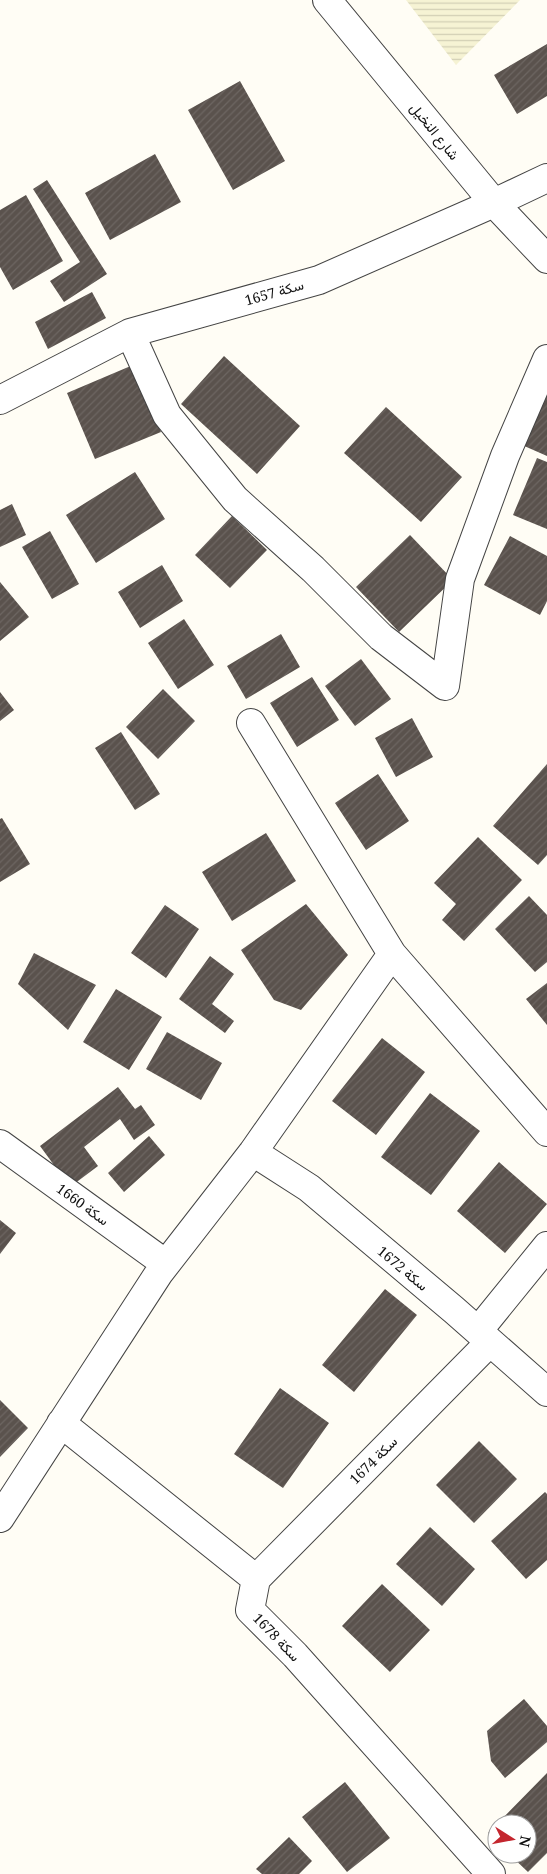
<svg xmlns="http://www.w3.org/2000/svg" width="547" height="1874" viewBox="0 0 547 1874" font-family="'Noto Serif',Vazirmatn,serif">
<defs>
<pattern id="farmland-rules" width="6" height="5" patternUnits="userSpaceOnUse" patternTransform="scale(1.25)"><rect width="6" height="5" fill="#f6f3d4"/><path d="M0 2.5h6" fill="none" stroke="#d2cfb5"/></pattern>
<pattern id="building-hatch" width="6" height="6" patternUnits="userSpaceOnUse" patternTransform="scale(1.25)"><rect width="6" height="6" fill="#5a524d"/><path d="M-1 1l2-2M0 6l6-6M5 7l2-2" fill="none" stroke="#6d6662"/></pattern>
</defs>
<rect width="100%" height="100%" fill="#fffdf5"/>
<path fill="url(#farmland-rules)" d="M406 0H520L456 65Z"/>
<path fill="url(#building-hatch)" d="M547 44V96L517 114 494 75Z
M240 81 285 161 233 190 188 110Z
M155 154 181 202 110 240 85 193Z
M47 180 107 274 64 302 50 281 80 262 33 189Z
M26 195 63 261 13 290 0 267V210Z
M92 292 106 318 48 349 35 322Z
M224 356 300 426 257 474 181 404Z
M133 365 161 432 95 459 67 393Z
M547 390V456L522 445Z
M386 407 462 477 421 522 344 453Z
M537 458 547 462V529L513 515Z
M135 472 165 519 96 563 66 515Z
M12 504 26 535 0 547V510Z
M232 516 267 550 230 588 195 555Z
M50 531 79 584 52 599 22 547Z
M410 535 453 580 399 632 356 587Z
M510 536 547 556V601L540 615 484 585Z
M162 565 183 601 140 628 118 592Z
M0 582 29 617 0 641Z
M184 619 214 665 178 689 148 643Z
M281 634 300 667 246 699 227 666Z
M361 659 391 699 355 726 325 686Z
M312 677 339 720 297 747 270 703Z
M163 689 195 721 158 759 126 727Z
M0 692 14 710 0 721Z
M412 718 433 757 396 777 375 738Z
M121 732 160 794 135 810 95 748Z
M547 764V855L538 865 493 826Z
M378 774 409 821 366 850 335 803Z
M2 818 30 864 0 882V819Z
M266 833 296 881 232 921 202 872Z
M478 837 522 880 464 941 442 920 456 904 434 883Z
M529 896 547 915V962L535 972 495 929Z
M306 904 348 955 301 1010 274 1000 241 950Z
M165 905 199 929 166 978 131 953Z
M34 953 96 985 68 1030 18 984Z
M210 956 234 974 212 1004 234 1021 225 1033 179 999Z
M547 983V1025L526 999Z
M116 989 162 1017 129 1070 83 1042Z
M167 1032 222 1063 201 1100 146 1069Z
M382 1038 425 1072 376 1135 332 1101Z
M118 1087 135 1109 141 1105 155 1125 134 1140 120 1119 84 1147 98 1166 70 1187 40 1146Z
M430 1093 480 1131 431 1195 381 1157Z
M149 1136 165 1155 124 1192 108 1173Z
M499 1162 547 1204 505 1253 457 1211Z
M0 1220 16 1233 0 1254Z
M385 1289 417 1315 354 1392 322 1365Z
M280 1388 329 1423 283 1488 234 1454Z
M0 1400 28 1428 0 1457Z
M479 1441 517 1479 474 1523 436 1485Z
M545 1492 547 1494V1560L526 1579 491 1541Z
M430 1527 475 1569 442 1606 396 1564Z
M382 1584 430 1630 390 1672 342 1626Z
M524 1699 547 1726V1742L505 1778 491 1761 487 1731Z
M547 1773V1853L528 1872 509 1854H527V1824H497Z
M345 1782 390 1838 347 1872 302 1817Z
M497 1824V1842L488 1833Z
M289 1837 312 1861 299 1874H262L256 1869Z"/>
<g fill="none" stroke-linecap="round" stroke-linejoin="round">
<defs>
<path id="minor" d="M327 0 494 203 547 259
M130 333 167 415 235 499 313 569 381 637 445 686 460 579 505 456 547 359
M0 400 130 333 319 280 494 203 547 178
M251 723 392 954 547 1132
M0 1144 166 1264
M253 1152 309 1188 454 1310 547 1392
M478 1331 547 1246
M61 1423 256 1579 250 1610 295 1655 491 1874
M0 1518 159 1273 253 1152 392 954
M256 1579 490 1342"/>
</defs>
<use href="#minor" stroke="#444" stroke-width="30"/>
<use href="#minor" stroke="#fff" stroke-width="28"/>
</g>
<g text-anchor="middle" dominant-baseline="central" stroke-width="5" stroke-linejoin="round" paint-order="stroke">
<g font-size="14" fill="#111" stroke="#fff">
<text transform="translate(435 131) rotate(51)">شارع النخيل</text>
<text transform="translate(274 292) rotate(-16)">سكة 1657</text>
<text transform="translate(83 1204) rotate(36)">سكة 1660</text>
<text transform="translate(403 1268) rotate(40)">سكة 1672</text>
<text transform="translate(373 1460) rotate(-45)">سكة 1674</text>
<text transform="translate(277 1637) rotate(46)">سكة 1678</text>
</g>
</g>
<g transform="translate(512 1839) rotate(101)"><circle r="24" fill="#ffffff" stroke="#a0a0a0"/>
<path d="M0-4L9 19L0 12L-9 19Z" fill="#c4262e"/>
<text y="-8" font-size="14" font-weight="bold" text-anchor="middle" fill="#111111">N</text>
</g>
</svg>
